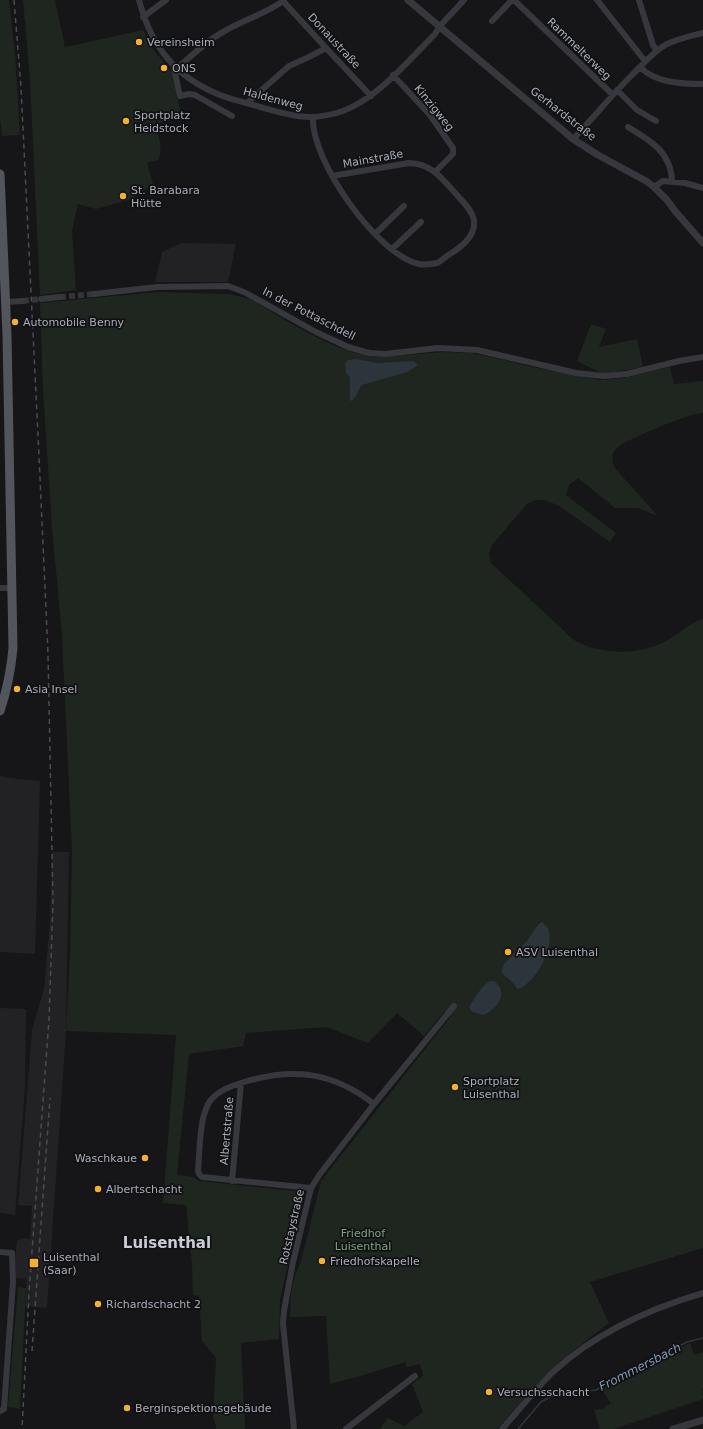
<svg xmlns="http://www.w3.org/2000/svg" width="703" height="1429" viewBox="0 0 703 1429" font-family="'DejaVu Sans',sans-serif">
<rect width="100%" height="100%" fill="#161618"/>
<path fill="#222225" d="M181 243 236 244 228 282H155L162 252Z
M0 776 10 778 40 781 35 954 0 952Z
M52 852H69L66 1031 47 1308 25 1306 27 1279 16 1278 15 1259 17 1241 23 1238 30 1239 32 1206 18 1205 32 1030 44 989 50 922Z
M0 1008 26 1009 25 1088 15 1215 0 1213Z"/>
<path fill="#1e261f" d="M0 0H9L15 53 20 135 2 136 0 117Z
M23 0H55L65 47 143 30 153 49 171 71 182 118 156 124C158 135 164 149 158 160L147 163 153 184 132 199 96 209 78 204 72 231 76 290 40 295 30 79Z
M158 292 229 294 250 299 304 331 335 346 355 353 375 357 446 352 470 353 505 360 528 366 600 380 624 378 670 367 674 384 703 381V413C689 413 637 436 624 443 620 445 616 449 614 452 611 457 613 462 614 467L658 516 638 508H615L578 478 569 485 566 495 616 533 610 542 559 506 545 500H536L527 504 492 545 489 554 491 563 574 640C600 655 638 656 666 641 679 634 689 623 703 619V1248L590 1282 609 1323 565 1357 551 1370 497 1429H381L380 1428 388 1418 404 1426 423 1412 412 1384 423 1376 420 1364 407 1367 405 1362 357 1377 330 1384 326 1316 290 1317 291 1292 295 1276 301 1261 321 1181 451 1016 445 1011 424 1036 397 1013 368 1043 326 1027 246 1033 243 1046 189 1054 177 1175 193 1177 199 1181 305 1192 280 1300 279 1339 241 1343 245 1429H216V1425L213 1418 216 1358 202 1341 199 1296 193 1295 192 1264 186 1205 163 1203 176 1035 66 1031 70 953 72 851 62 636 52 527 43 391 40 303Z
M591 324 606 329 599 347 637 339 643 367 603 374 577 361Z
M18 1287 26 1288 20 1409 8 1407Z
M690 1343 694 1355 703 1352V1388H702L703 1399 614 1429H600L594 1410 605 1408 604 1407 611 1403 601 1389Z"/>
<path fill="#2c353c" d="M356 359 377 363 413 361 417 364V366L407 372 362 385C357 390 357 399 351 401L350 400V378L346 373 345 363 348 360Z
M542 922C544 924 546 925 547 927 557 943 536 985 517 989L515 985 501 972 504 964 526 942 538 925Z
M490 981C494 981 496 981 498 985 508 996 494 1011 483 1015L471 1011 469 1007C475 998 481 986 490 981Z"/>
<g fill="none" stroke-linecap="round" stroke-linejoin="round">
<path stroke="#2c353c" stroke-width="1.5" d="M518 1429 541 1402 548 1398 555 1395 596 1390 687 1342 703 1338"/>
<path stroke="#333438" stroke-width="6" stroke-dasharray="6 3" stroke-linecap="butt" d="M60 297 94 294
M23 301 41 299"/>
<path stroke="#37383d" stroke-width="6" d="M139 0C151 46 175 77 220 95 233 100 247 103 260 107 292 116 311 122 343 111 378 98 409 60 435 34L440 26 464 0
M282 0 326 48 371 96
M514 0 613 95
M597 0 645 61
M639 0 653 45 657 51
M143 17 166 0
M492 21 512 0
M173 65 180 96 189 94 195 95 232 116
M640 67C655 83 682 84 703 84
M177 68C192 56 206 41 223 32 243 20 265 14 283 1
M393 75 430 115 453 148V154L435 172
M617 90 637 110 656 121
M247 103 289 66 309 57 326 48
M313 118C311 160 377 255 419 264 423 265 432 264 437 263 440 262 444 258 447 256 460 248 476 237 474 220 472 210 463 202 457 195 442 179 433 164 409 163L332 176
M628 127C650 140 671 152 672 181
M573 139C593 118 611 96 631 76 642 65 652 53 665 45 677 39 690 36 703 33
M654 187 663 181 685 183 703 188
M375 234 404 206
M392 249 421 222
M94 294 157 287 228 286 244 292 316 332 348 347 369 353 385 354 438 348 477 350 576 373 604 376 627 374 679 361 703 357
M41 299 60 297
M6 302 23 301
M0 588H13
M232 1181 241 1083
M311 1188 202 1177 199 1174 198 1170C200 1150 199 1117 210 1101 219 1090 231 1086 244 1082 293 1067 333 1072 374 1104
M0 1252 12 1253 13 1282 4 1409 0 1411
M294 1429 283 1324 284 1311 293 1262 311 1188 320 1174 374 1104 454 1006
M346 1429 415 1376
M502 1429C519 1410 535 1390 553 1372 595 1333 649 1309 703 1293"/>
<path stroke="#37383d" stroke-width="7" d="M408 0 573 139 598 155 646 181 654 187 667 200 675 211 703 243
M673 1429 703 1420"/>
<path stroke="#53555c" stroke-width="9" d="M0 174 7 335 13 648C11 670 7 690 0 711"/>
<path stroke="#4a4c52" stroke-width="1.5" stroke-dasharray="5 4" stroke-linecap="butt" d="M14 0 21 87 39 456 48 654 53 903 49 1019 29 1293 22 1429
M32 1351 50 1098"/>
</g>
<g fill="#f2b134" stroke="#111113" stroke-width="1.5">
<circle cx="139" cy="42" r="4"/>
<circle cx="164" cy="68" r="4"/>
<circle cx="126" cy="121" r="4"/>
<circle cx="123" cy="196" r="4"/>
<circle cx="15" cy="322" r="4"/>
<circle cx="17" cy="689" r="4"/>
<circle cx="508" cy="952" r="4"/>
<circle cx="455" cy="1087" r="4"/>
<circle cx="145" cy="1158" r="4"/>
<circle cx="98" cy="1189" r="4"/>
<circle cx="322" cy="1261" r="4"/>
<rect x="29" y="1258" width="10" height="10" rx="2"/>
<circle cx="98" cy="1304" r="4"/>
<circle cx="489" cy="1392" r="4"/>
<circle cx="127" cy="1408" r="4"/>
</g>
<g text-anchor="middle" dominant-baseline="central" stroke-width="3.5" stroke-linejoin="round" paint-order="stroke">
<g font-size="11" fill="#a8adb8" stroke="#111113">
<text transform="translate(334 41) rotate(47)">Donaustraße</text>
<text transform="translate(579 49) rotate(44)">Rammelterweg</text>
<text transform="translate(273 99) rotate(15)">Haldenweg</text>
<text transform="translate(434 108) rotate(51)">Kinzigweg</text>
<text transform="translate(563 114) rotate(38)">Gerhardstraße</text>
<text transform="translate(373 159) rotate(-10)">Mainstraße</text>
<text transform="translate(309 314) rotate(27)">In der Pottaschdell</text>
<text transform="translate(227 1131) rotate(-85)">Albertstraße</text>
<text transform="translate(292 1227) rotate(-77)">Rotstaystraße</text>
</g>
<g font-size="11" fill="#a8adb8" stroke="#111113" text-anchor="start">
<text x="147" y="42">Vereinsheim</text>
<text x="172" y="68">ONS</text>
<text x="134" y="115">Sportplatz<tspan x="134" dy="13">Heidstock</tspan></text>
<text x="131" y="190">St. Barabara<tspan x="131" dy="13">Hütte</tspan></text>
<text x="23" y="322">Automobile Benny</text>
<text x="25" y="689">Asia Insel</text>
<text x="516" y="952">ASV Luisenthal</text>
<text x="463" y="1081">Sportplatz<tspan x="463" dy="13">Luisenthal</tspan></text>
<text x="137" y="1158" text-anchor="end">Waschkaue</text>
<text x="106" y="1189">Albertschacht</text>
<text x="43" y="1257">Luisenthal<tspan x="43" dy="13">(Saar)</tspan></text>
<text x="330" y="1261">Friedhofskapelle</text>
<text x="106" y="1304">Richardschacht 2</text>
<text x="497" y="1392">Versuchsschacht</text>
<text x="135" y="1408">Berginspektionsgebäude</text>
</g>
<g font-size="11" fill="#7fa381" stroke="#111113">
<text x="363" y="1233">Friedhof<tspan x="363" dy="13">Luisenthal</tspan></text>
</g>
<g font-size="12" font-style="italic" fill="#7f9bb3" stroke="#111113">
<text transform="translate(640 1367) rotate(-27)">Frommersbach</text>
</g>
<g font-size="15" font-weight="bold" fill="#c9ccd4" stroke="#111113">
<text x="167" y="1243">Luisenthal</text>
</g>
</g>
</svg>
